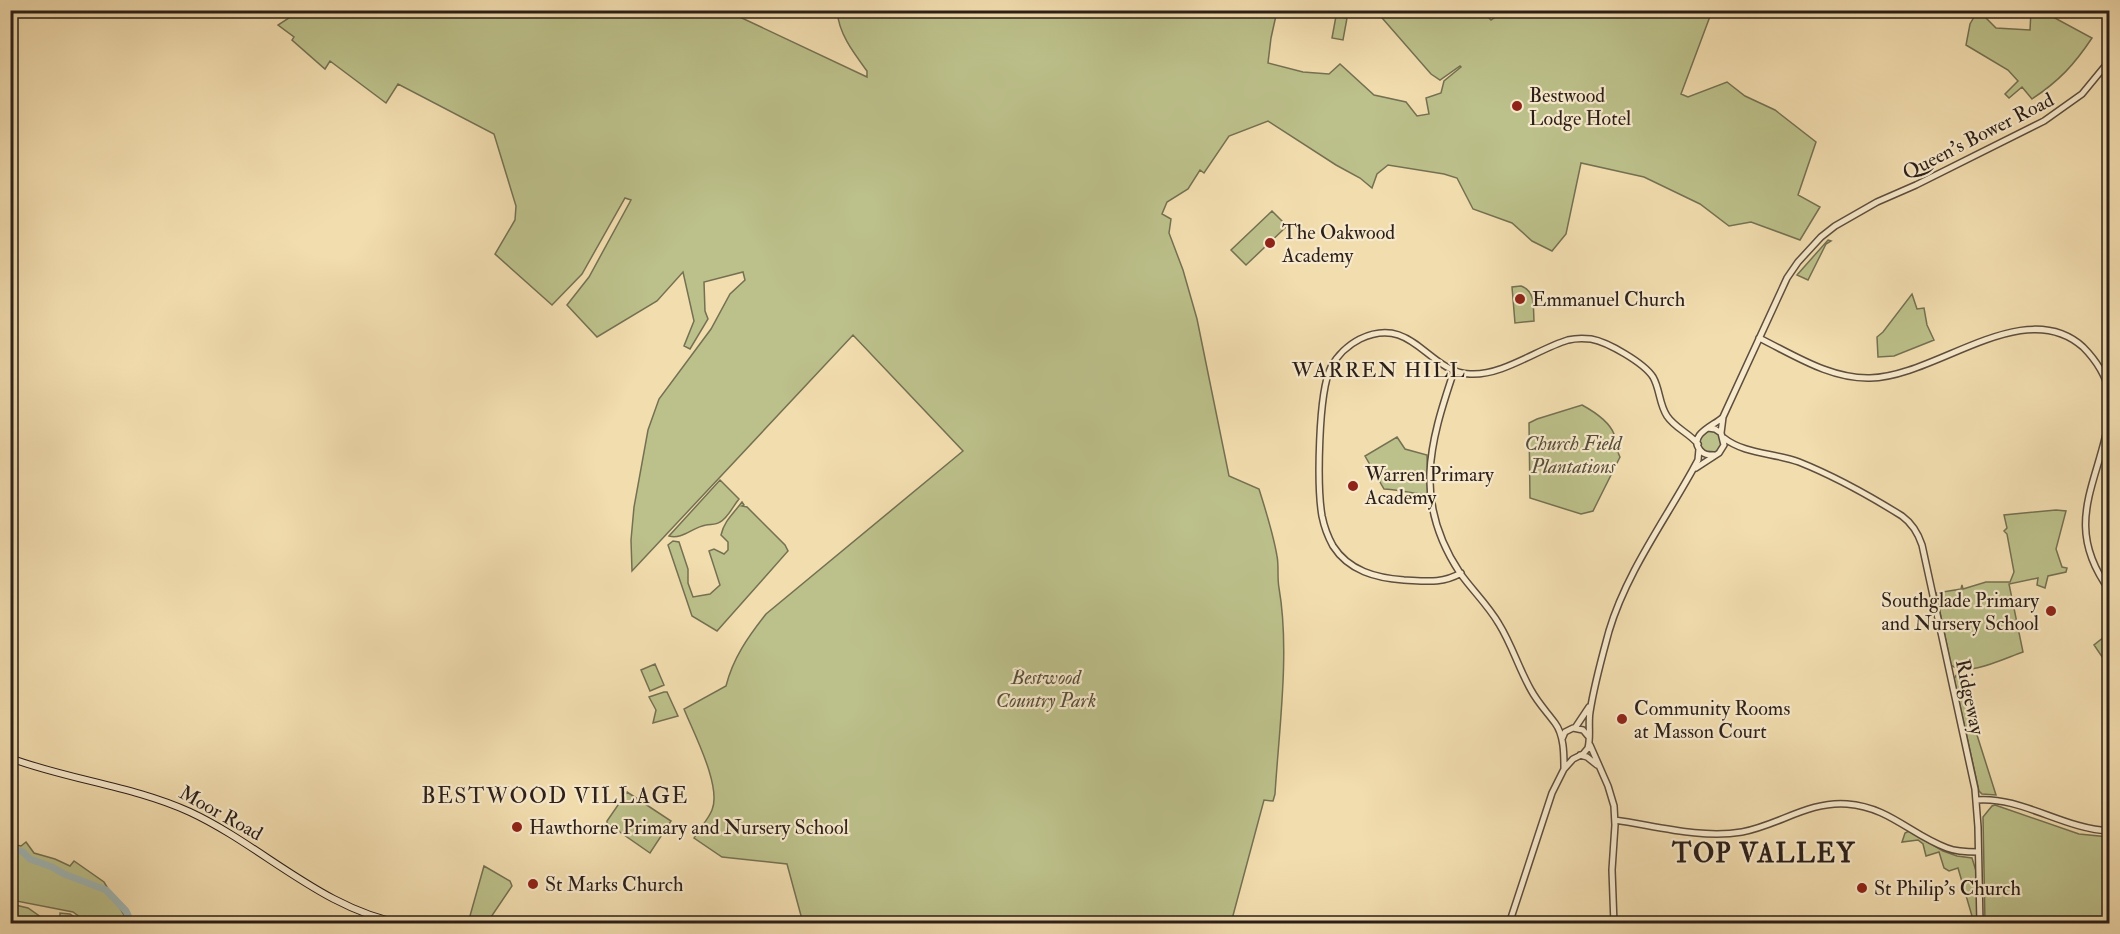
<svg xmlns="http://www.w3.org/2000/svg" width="2120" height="934" viewBox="0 0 2120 934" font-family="'IM FELL Double Pica',serif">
<rect width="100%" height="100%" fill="#f2ddaf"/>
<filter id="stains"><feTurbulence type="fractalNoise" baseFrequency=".00333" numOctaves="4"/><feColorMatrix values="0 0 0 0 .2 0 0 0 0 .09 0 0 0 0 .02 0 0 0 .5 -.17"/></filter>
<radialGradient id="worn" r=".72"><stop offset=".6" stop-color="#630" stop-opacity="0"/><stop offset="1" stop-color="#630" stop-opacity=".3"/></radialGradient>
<path fill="#bcc08a" stroke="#747052" stroke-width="1.5" d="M297 10 727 11 867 77V71C853 52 839 34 837 11H1277L1271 38 1268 63 1303 72 1329 74 1340 64 1374 95 1406 102 1417 116 1429 114 1426 98 1441 93 1444 81 1461 67 1460 66 1440 80 1431 74 1376 11H1482L1491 20 1506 10H1657L1658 12 1712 11 1681 94 1688 97 1727 82 1745 96 1775 110 1816 142 1798 195 1820 207 1800 240 1751 222 1729 226 1700 204 1644 177 1581 163 1566 234 1552 251 1532 241 1512 223 1473 209 1457 178 1444 174 1388 165 1377 174 1372 188 1360 178 1336 165 1268 121 1229 136 1204 173 1200 170 1188 189 1167 202 1162 214 1171 219 1169 233 1183 270 1197 319 1229 476 1259 489C1266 511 1273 533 1277 556 1279 566 1277 577 1279 588 1290 651 1279 729 1275 794L1273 801 1264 800 1231 923H803L787 864 722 857 694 838C699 829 708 820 712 810 722 786 693 732 684 709L726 686C733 658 748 637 766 614L963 451 853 335 632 571 631 540 634 507 648 430 659 399 711 329 730 294 745 280 743 272 704 282 705 311 708 319 690 349 684 346 694 321 683 272 657 301 597 337 567 305 589 277 631 200 625 198 582 274 552 305 495 254 515 220 516 206 494 134 398 84 386 103 330 61 325 69 292 40 294 37 278 25 292 16Z
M1978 10 1982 11V14L1996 28 2030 30 2031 11H2042L2092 38C2074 65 2059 81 2032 99L2022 87 2009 98 2005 94 2018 81 2008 70 1966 45 1970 24Z
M1336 16 1347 18 1343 40 1332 38Z
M1272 211 1287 226 1246 265 1231 250Z
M1828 240 1831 241 1826 244 1808 280 1797 275Z
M1521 286C1536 291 1533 308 1534 321L1515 323 1512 287Z
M1912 294 1917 309 1924 308 1927 325 1934 340 1894 356 1878 357 1877 337 1883 332Z
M1582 405C1593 411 1609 421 1614 434 1617 442 1616 450 1620 457L1593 511 1581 514 1530 498 1529 423 1537 419Z
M1700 442a11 11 0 1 1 22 0a11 11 0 1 1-22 0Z
M1397 437 1405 449 1427 455 1428 494C1413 495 1399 489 1384 489L1365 456Z
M720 480 739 499C733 506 728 518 720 522 716 525 711 524 706 525 693 527 682 540 669 536Z
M742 502 744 505 742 506 747 507 785 545 788 551 717 631 692 616 668 545 673 541 679 542 688 569V583L693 597 710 594 720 585 709 551 714 549 724 554 728 550V542L721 535C724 521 734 513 742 502Z
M2056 510 2066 511 2056 549 2062 567 2067 568 2066 572 2048 576 2045 588 2037 585 2038 578 2009 584 2023 652C2005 658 1966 678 1951 665L1936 593 1961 589 1962 585 1963 589 1986 582H2010L2014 572 2007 534 2004 531 2007 528 2004 515Z
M2109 633V667L2094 645Z
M655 664 664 685 650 691 641 670Z
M1957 674 1964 676 1973 709 1970 712 1971 717 1975 719 1977 735 1996 795 1982 794 1979 791 1954 679Z
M664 692H667L678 716 653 723 656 710 649 697Z
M627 792 671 821 650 853 607 823V821Z
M1995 805 2079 834 2109 837V923H1985L1983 817 1992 806Z
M1909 831 1943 851 1957 856 1972 858 1976 871 1978 923H1972V916L1958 868 1949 871 1944 868 1939 852 1926 856 1923 844 1918 840 1902 842 1905 833Z
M26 842 34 853 55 859 70 866 74 861 104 882 129 923H88L73 912 11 900V846L12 844 21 846Z
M484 866 510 881 512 886 487 923H468Z
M11 904 28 908 41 917 60 918V913L70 914 83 923H20L11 915Z"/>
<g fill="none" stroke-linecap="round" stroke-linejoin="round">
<path stroke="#a1b8b7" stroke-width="7" d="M10 848 23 852 30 859 52 867 64 874 106 890 126 911 132 924"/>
<defs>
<path id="tertiary" d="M1759 338C1794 355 1830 379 1870 378 1936 377 2024 294 2083 347 2096 360 2106 376 2110 394
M1454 371C1429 445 1413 502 1460 573 1472 590 1488 605 1499 624 1512 645 1519 669 1531 690 1538 703 1547 712 1555 723 1564 735 1564 754 1564 768
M2110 415C2099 484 2061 524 2110 591
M1721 433 1723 417 1787 278 1798 262 1821 237 1835 226 1877 202 1916 185 2044 121 2082 94 2110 60
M1724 438C1744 454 1775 453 1799 462 1834 476 1870 496 1902 516 1913 524 1918 533 1922 545L1975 789 1978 827 1980 924
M1714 455C1708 455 1704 455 1700 450 1688 435 1713 426 1722 418
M1696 468 1719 453 1724 445 1721 433 1715 429 1708 428
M1461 573C1442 584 1425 581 1404 580 1376 578 1349 571 1333 546 1328 537 1324 526 1322 516 1317 487 1318 393 1331 367 1337 356 1348 345 1360 339 1413 314 1427 372 1470 374 1502 376 1538 349 1568 340 1576 338 1583 338 1591 339 1608 342 1644 363 1653 377 1660 389 1659 404 1667 416 1675 428 1689 433 1698 444
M1575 728 1589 707
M1562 739 1565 732 1573 728 1583 730 1588 736
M1590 745 1608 786 1614 806 1615 825 1612 870 1614 924
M1580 755 1587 757 1597 765
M1976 800C2021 796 2063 829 2110 831
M1615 820C1656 826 1701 839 1742 832 1779 825 1809 801 1847 804 1889 807 1911 835 1947 848 1957 852 1968 852 1978 852
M1509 924 1552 793 1564 769 1573 759 1583 754 1588 748C1591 737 1588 723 1590 712 1594 685 1602 657 1609 631 1626 574 1663 523 1692 471L1698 460 1699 449"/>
<path id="secondary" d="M10 758C69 780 133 786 190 812 263 846 323 910 404 924"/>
</defs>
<use href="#tertiary" stroke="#5d4e3e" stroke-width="8"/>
<use href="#secondary" stroke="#2b1f19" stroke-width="8"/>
<use href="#tertiary" stroke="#f7e9cb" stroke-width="5"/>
<use href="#secondary" stroke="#f7e9cb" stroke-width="6"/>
</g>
<g fill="#8f2418" stroke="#f7e9cb" stroke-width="2">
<circle cx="1517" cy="106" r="6"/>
<circle cx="1270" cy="243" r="6"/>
<circle cx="1520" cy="299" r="6"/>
<circle cx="1353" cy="486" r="6"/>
<circle cx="2051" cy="611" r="6"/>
<circle cx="1622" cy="719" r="6"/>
<circle cx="517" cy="827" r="6"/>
<circle cx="533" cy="884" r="6"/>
<circle cx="1862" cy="888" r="6"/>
</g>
<g text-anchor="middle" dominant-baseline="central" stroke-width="4.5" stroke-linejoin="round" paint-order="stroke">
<g font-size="20" fill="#2b1f19" stroke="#f7e9cb" text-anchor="start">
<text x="1529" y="95">Bestwood<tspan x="1529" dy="23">Lodge Hotel</tspan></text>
<text x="1282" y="232">The Oakwood<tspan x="1282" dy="23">Academy</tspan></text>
<text x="1532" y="299">Emmanuel Church</text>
<text x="1365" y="474">Warren Primary<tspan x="1365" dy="23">Academy</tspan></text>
<text x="2039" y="600" text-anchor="end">Southglade Primary<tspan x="2039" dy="23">and Nursery School</tspan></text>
<text x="1634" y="708">Community Rooms<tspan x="1634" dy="23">at Masson Court</tspan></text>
<text x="529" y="827">Hawthorne Primary and Nursery School</text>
<text x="545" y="884">St Marks Church</text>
<text x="1874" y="888">St Philip's Church</text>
</g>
<g font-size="20" fill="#2b1f19" stroke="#f7e9cb">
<text transform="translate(1978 136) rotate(-27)">Queen's Bower Road</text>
<text transform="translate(1970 697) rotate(78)">Ridgeway</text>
<text transform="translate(221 813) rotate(29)">Moor Road</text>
</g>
<g font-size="20" font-style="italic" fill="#564f3b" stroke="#f7e9cb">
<text x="1573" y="443">Church Field<tspan x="1573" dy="23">Plantations</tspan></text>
<text x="1046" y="677">Bestwood<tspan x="1046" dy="23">Country Park</tspan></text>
</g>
<g font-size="21" letter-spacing="1.5" fill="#2b1f19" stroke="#f7e9cb">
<text x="1379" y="370">WARREN HILL</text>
</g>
<g font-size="22" letter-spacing="1.5" fill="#2b1f19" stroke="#f7e9cb">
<text x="555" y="796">BESTWOOD VILLAGE</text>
</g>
<g font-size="26" font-weight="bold" letter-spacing="1.5" fill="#2b1f19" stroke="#f7e9cb">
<text x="1764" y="854">TOP VALLEY</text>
</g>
</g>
<rect width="2120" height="934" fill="none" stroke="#f2ddaf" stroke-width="36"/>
<rect x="12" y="12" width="2096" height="910" fill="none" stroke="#2b1f19" stroke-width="3"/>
<rect x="18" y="18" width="2084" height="898" fill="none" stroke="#2b1f19" stroke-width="1.5"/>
<rect width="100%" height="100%" filter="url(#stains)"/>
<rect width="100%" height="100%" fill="url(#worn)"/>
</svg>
